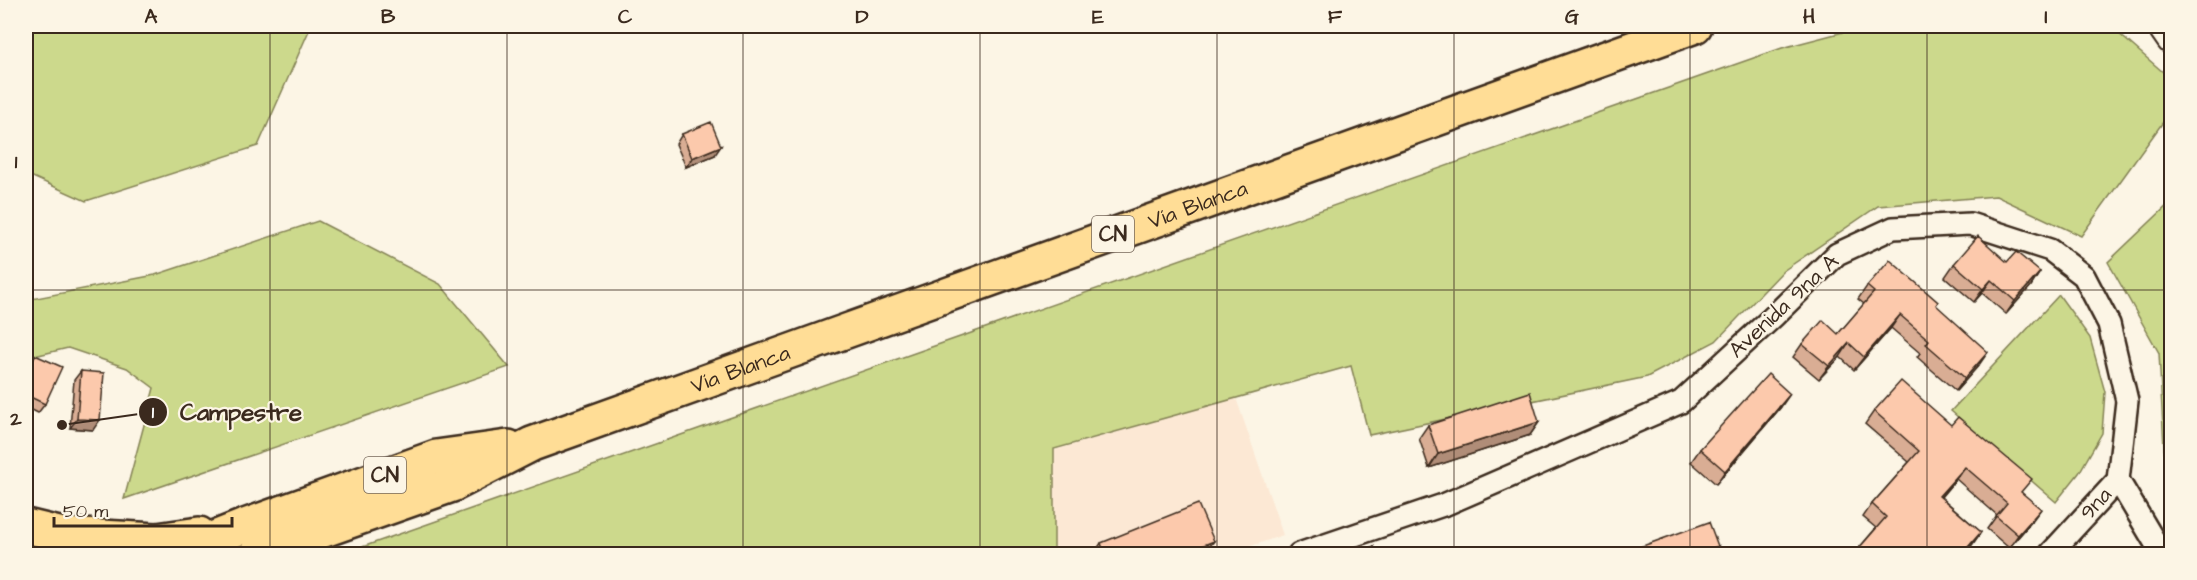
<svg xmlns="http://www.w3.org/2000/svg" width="2197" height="580" viewBox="0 0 2197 580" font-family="'Architects Daughter',sans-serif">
<rect width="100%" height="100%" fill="#fcf5e5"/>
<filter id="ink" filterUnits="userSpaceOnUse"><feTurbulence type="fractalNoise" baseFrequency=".0167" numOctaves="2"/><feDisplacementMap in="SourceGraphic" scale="12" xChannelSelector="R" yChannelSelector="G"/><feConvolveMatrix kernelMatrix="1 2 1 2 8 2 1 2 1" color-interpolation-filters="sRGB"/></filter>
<g filter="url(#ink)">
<path fill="#fce8d4" d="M1236 398 1283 535 1228 554H1054V450Z"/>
<path fill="#ccd98c" stroke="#848255" stroke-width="1.5" d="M26 26H311L258 146 86 201 26 174Z
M1866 26H2110L2171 79V111L2081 236 1996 196 1878 206 1783 271 1716 341 1647 377 1369 435 1351 366 1054 449V554H346L351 551 1782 48Z
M2171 202V482L2165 466 2159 353 2108 262Z
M318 221 440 284 509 367 124 499 154 388 127 368 68 348 26 358V300L155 275Z
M2059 295 2090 338 2105 392 2102 433 2079 473 2056 502 1951 411Z
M26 547 82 554H26Z"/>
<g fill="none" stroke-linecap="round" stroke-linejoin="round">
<defs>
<path id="street" d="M2118 480 2162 554
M1299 554 1446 504 1681 402 1774 316 1837 254 1893 228 1970 224 2050 250 2084 276 2109 324 2127 401 2118 480
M2050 554 2118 480"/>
<path id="secondary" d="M2163 26 2172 39"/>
<g id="highway">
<path d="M26 526 63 535 157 540 199 534"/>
<path d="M174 554 242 527 436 457 508 447"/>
<path id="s1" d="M256 554 452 485 532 444 1695 26"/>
</g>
</defs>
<use href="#street" stroke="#3b2a1e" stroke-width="26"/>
<use href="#secondary" stroke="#3b2a1e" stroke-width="34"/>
<use href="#highway" stroke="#3b2a1e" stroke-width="38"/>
<use href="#street" stroke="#fcf5e5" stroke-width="21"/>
<use href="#secondary" stroke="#fcf5e5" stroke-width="30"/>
<use href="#highway" stroke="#ffdd96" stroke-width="33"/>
</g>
<path fill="#d9ad94" stroke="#3b2a1e" stroke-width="1.5" d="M682 134 715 155 686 167 676 144Z
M2007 262 2040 272 2031 286 2006 314 1982 293 1974 302 1945 277 1954 264Z
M1867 286 1936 306 1979 365 1956 391 1917 357 1920 353 1891 328 1854 370 1840 357 1819 379 1793 357 1802 344 1838 334 1864 304 1858 299Z
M35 355 45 404 38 413 26 407V370L28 364Z
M81 371 93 430 70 428 74 380Z
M1781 407 1716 484 1691 462 1700 449Z
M1874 411 2022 493 2032 521 2009 548 1987 529 1997 515 1956 479 1941 497 1981 532 1972 545 1963 555H1853L1876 528 1863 517 1872 504 1909 462 1865 424Z
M1539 422 1530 435 1429 468 1419 438 1428 425Z
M1101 543 1204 554 1093 555Z"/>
<path fill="#b08d78" stroke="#3b2a1e" stroke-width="1.5" d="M721 146 715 155 686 167 692 158Z
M2040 272 2031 286 2006 314 2015 301Z
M1991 280 1982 293 1974 302 1983 289Z
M1900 315 1891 328 1854 370 1864 357Z
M1849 343 1840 357 1819 379 1829 366Z
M1988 352 1979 365 1956 391 1965 378Z
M1790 394 1781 407 1716 484 1725 471Z
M77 419 100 420 93 430 70 428Z
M1539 422 1530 435 1429 468 1438 454Z
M1965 467 1956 479 1930 509 1939 496Z
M2041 509 2032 521 2009 548 2018 535Z
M1981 532 1972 545 1963 555H1961Z
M1214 541 1204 554 1203 555H1179Z
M1718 546 1712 555H1696Z"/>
<path fill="#fcc9ac" stroke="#3b2a1e" stroke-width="1.5" d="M711 122 721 146 692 158 682 134Z
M1978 236 2007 262 2016 252 2040 272 2015 301 1991 280 1983 289 1954 264Z
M1890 260 1938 302 1936 305 1988 352 1965 378 1926 344 1929 340 1900 315 1864 357 1849 343 1829 366 1802 344 1823 320 1838 334 1874 292 1867 286Z
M35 355 62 367 45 404 26 395V376Z
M81 371 104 373 100 420 77 419Z
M1768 374 1790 394 1725 471 1700 449Z
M1901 381 1951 425 1958 417 2032 479 2021 492 2041 509 2018 535 1996 516 2007 503 1965 467 1939 496 1981 532 1961 555H1853L1886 517 1872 504 1919 451 1874 411Z
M1530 392 1539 422 1438 454 1428 425Z
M1198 504 1214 541 1179 555H1105L1101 543Z
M1709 522 1718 546 1696 555H1632L1642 551 1640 547Z
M1374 546 1377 555H1350Z
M1543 551 1544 555H1533Z"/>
</g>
<path fill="none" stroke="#3b2a1e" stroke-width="1.5" stroke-opacity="0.55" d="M270 26V554M507 26V554M743 26V554M980 26V554M1217 26V554M1454 26V554M1690 26V554M1927 26V554M26 290H2172"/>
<g text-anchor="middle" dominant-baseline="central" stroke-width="4.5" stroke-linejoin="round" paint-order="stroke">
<g fill="#fcf5e5" stroke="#75675a" stroke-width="1.5">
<rect x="1092" y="216" width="42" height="36" rx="4.5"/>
<rect x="364" y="457" width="42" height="36" rx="4.5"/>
</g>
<g font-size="21" font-weight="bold" fill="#3b2a1e">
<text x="1113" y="234">CN</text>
<text x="385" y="475">CN</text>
</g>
<g font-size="22" fill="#3b2a1e" stroke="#fcf5e5">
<text stroke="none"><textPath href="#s1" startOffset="1005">Vía Blanca</textPath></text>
<text transform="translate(1784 306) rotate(-43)">Avenida 9na A</text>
<text stroke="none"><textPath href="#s1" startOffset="519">Vía Blanca</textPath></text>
<text transform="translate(2096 504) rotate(-48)">9na</text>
</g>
</g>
<path fill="none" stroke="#3b2a1e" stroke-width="2" d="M62 425L153 412"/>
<g fill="#3b2a1e" stroke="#fcf5e5" stroke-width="2">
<circle cx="62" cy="425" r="6"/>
<circle cx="153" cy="412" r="15"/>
</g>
<g font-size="18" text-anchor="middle" font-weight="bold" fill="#fff">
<text x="153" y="418">1</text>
</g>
<g font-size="24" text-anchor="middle" font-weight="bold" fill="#3b2a1e" stroke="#fcf5e5" stroke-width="4.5" stroke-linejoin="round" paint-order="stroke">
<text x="241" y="420">Campestre</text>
</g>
<rect width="2197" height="580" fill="none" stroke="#fcf5e5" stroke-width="66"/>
<path d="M54 517v9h178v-9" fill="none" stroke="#3b2a1e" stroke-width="3"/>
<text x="63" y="517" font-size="18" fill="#3b2a1e" stroke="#fcf5e5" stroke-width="4.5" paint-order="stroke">50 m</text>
<rect x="33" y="33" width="2131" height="514" fill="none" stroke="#3b2a1e" stroke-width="2"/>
<g font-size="20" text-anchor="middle" font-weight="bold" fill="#3b2a1e">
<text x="151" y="23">A</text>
<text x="388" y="23">B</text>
<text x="625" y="23">C</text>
<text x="862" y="23">D</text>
<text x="1098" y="23">E</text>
<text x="1335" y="23">F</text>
<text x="1572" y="23">G</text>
<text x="1809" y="23">H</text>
<text x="2046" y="23">I</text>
<text x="16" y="168">1</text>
<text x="16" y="425">2</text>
</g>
</svg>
